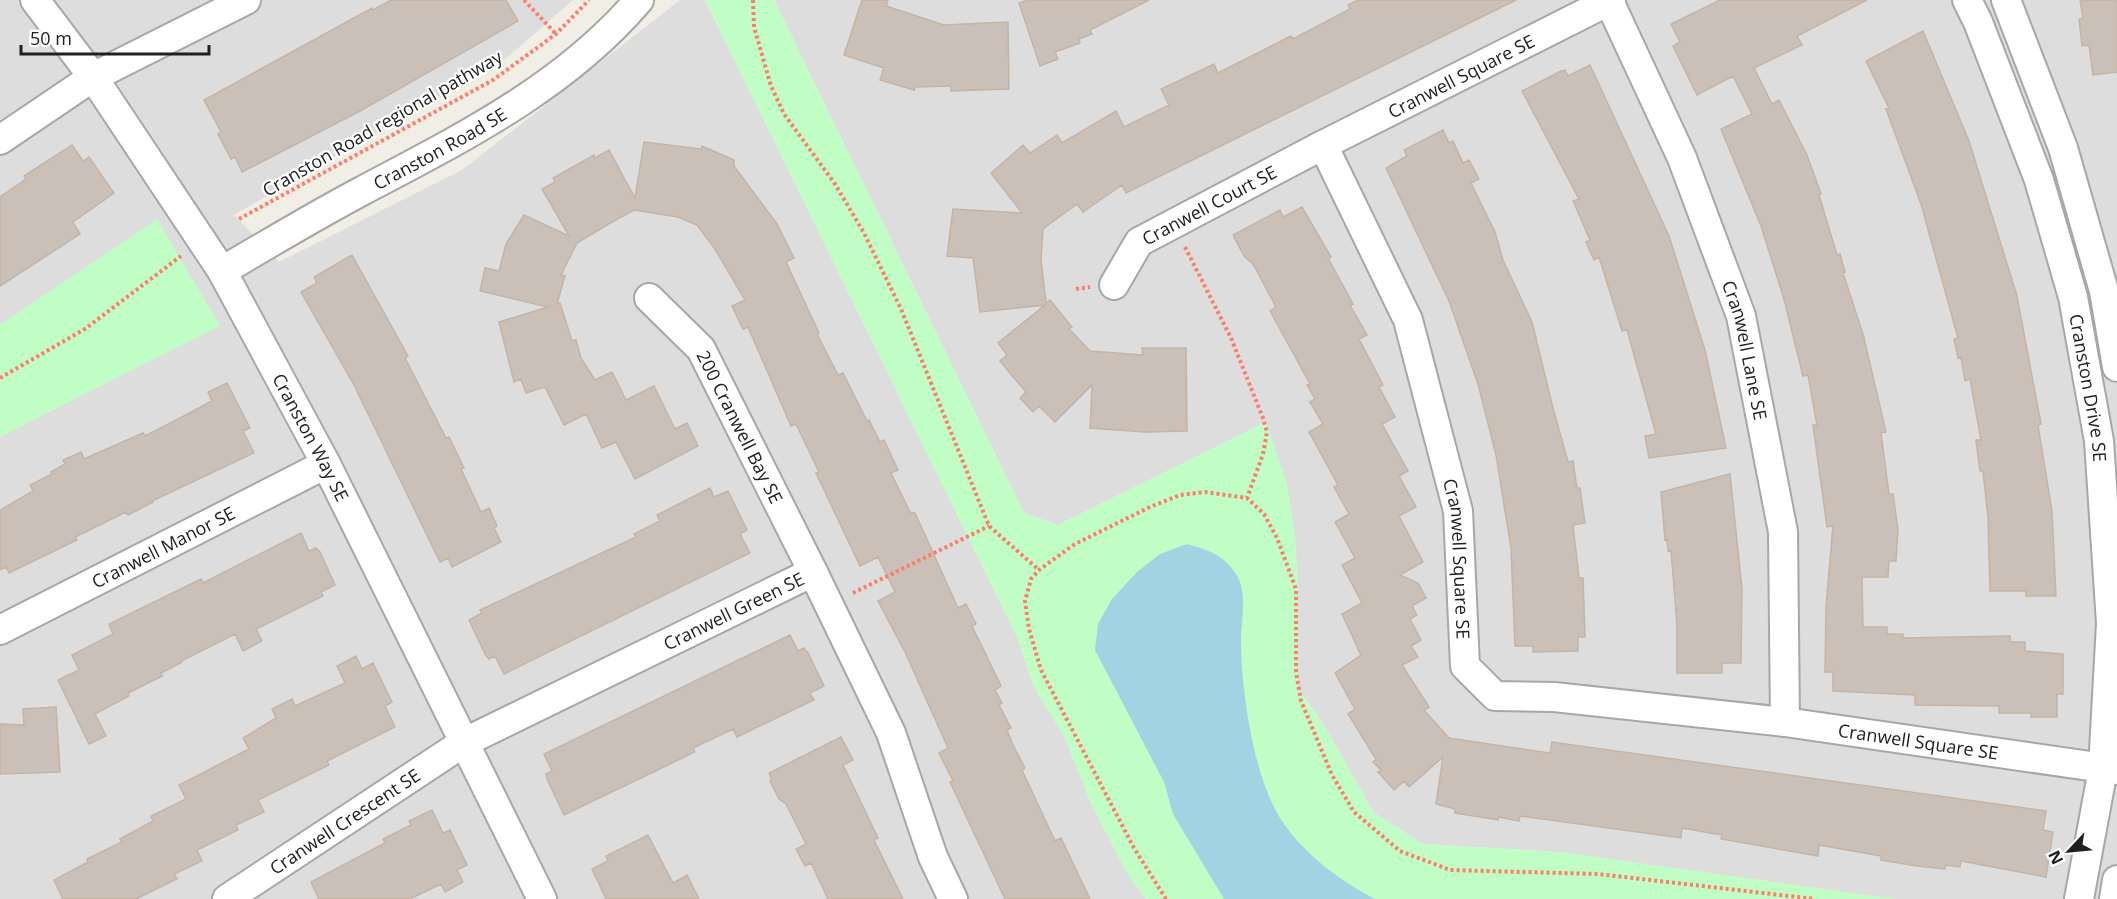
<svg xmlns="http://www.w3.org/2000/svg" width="2117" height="899" viewBox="0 0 2117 899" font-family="'Open Sans',sans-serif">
<rect width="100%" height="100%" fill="#f1eee6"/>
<path fill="#dedddd" d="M0 0H573L509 56 234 215 279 262 462 170 680 0H705L1018 639 1033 685 1064 736 1091 803 1127 873 1146 899H0Z
M774 0H2117V899H1894L1560 852 1423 844 1374 813 1325 727 1298 689V581L1266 422 1058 525 1024 513Z"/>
<path fill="#c0fec6" d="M705 0H774L1024 513 1058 525 1266 422 1287 484 1295 535 1298 581V689L1325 727 1374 813 1423 844 1560 852 1894 899H1146L1127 873 1091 803 1064 736 1033 685 1018 639Z
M157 219 220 326 0 437V325Z"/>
<path fill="#a2d3e3" d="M1187 544C1208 550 1224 555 1236 574 1249 594 1240 623 1241 645 1242 695 1254 779 1282 821 1304 854 1340 881 1375 899H1224L1173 814 1164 782 1095 650 1098 624 1112 599 1137 572 1160 554Z"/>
<path fill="#cac0b8" stroke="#c5b4a6" stroke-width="1.5" d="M391 0H506L518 21 360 111 242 172 235 157 231 159 218 134 221 132 204 100 372 8 373 10Z
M862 0H888L886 6 944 25 1008 22 1009 89 951 91V86L915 87 914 90 880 80 884 68 844 55Z
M1029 0H1149L1090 30 1092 34 1079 39 1080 43 1055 52 1058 59 1040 66 1019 3Z
M1358 0H1516L1126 193 1122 185 1083 212 1077 204 1043 229 1041 259 1046 303 1050 300 1072 327 1069 329 1090 351 1143 355 1142 348H1186L1187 431 1145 432 1090 428 1092 385 1055 422 1039 406 1033 412 1020 398 1026 392 1000 361 1007 355 998 343 1045 305 980 312 973 258 947 256 953 209 1022 213 991 173 1023 145 1030 153 1057 135 1062 143 1116 111 1124 127 1169 105 1161 89 1214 64 1218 73 1291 36 1293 39 1350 9 1348 5Z
M1720 0H1867L1797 36 1802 45 1754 68 1772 104 1779 100 1807 155 1821 194 1819 195 1837 255 1840 254 1845 272 1843 273 1863 334 1886 432 1881 433 1889 494H1893L1898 529 1896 561H1889L1888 577H1862L1863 627H1887V634H1903V638L2010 636V642H2025V651L2063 654V694H2057V717H2031V713H1999V706L1915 705V695L1833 691V672H1825L1826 607 1833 526 1827 527 1813 425H1817L1808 375 1803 376 1784 299 1761 226 1721 129 1752 114 1733 76 1697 95 1673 46 1680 42 1671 24Z
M2080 0H2117V72L2093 75 2089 45 2082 46 2079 19 2083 18Z
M1923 31 1969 141 2017 296 2041 424 2038 425 2052 511 2056 596H2026V591H1990L1988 518 1983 471H1980L1976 440H1981L1970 379 1965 381 1961 357 1958 358 1954 339 1958 338 1921 204 1886 109 1889 108 1866 61Z
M1590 65 1669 236 1705 350 1726 448 1649 458 1645 436 1656 434 1627 330 1622 331 1599 257 1594 260 1586 242 1590 240 1573 201 1579 199 1522 91 1561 71 1565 70 1568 76Z
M1443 130 1449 143 1453 141 1463 163 1469 160 1479 179 1471 183 1495 232 1503 260 1532 322 1553 408 1568 462 1573 461 1577 488H1580L1585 523 1573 525 1579 578H1583L1585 637H1578V651L1533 652V646H1515L1511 548 1496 455 1478 384 1449 301 1386 168 1407 156 1404 150Z
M644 142 701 149 702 146 734 160V166L777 224 794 258 786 262 819 333 817 334 838 375 843 373 867 421 869 420 880 442 884 440 898 470 891 473 910 512 915 513 958 608 966 604 976 624 972 626 1001 686 995 690 1002 703 999 705 1011 728 1007 730 1013 745 1025 768 1022 770 1055 841 1061 838 1090 899H1005L950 782 953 781 939 753 948 748 905 652 878 601 895 592 878 557 860 566 816 473 819 472 796 424 791 426 748 327 743 329 732 306 745 300 715 249 697 225 678 217 634 210 612 222 577 243 561 275 565 276 557 304 560 303 572 341 576 340 581 358 595 380 612 372 626 400 654 386 675 429 687 423 698 446 635 479 616 442 602 448 586 414 564 425 545 387 526 393 521 379 514 382 499 322 548 307 480 291 485 268 499 271 506 244 524 215 569 236 542 189 555 182 553 178 594 155 595 158 609 150 635 198Z
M72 145 83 161 89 157 114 193 73 222 80 234 0 286V197L26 179 24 176Z
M1302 207 1331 257 1328 258 1353 304 1350 305 1367 335 1359 339 1383 385 1379 387 1395 417 1382 424 1408 471 1399 476 1416 507 1399 516 1423 562 1400 575 1418 583 1426 598 1412 606 1417 615 1410 619 1421 640 1411 646 1418 657 1402 665 1429 707 1424 710 1449 738 1550 753 1552 742 2046 811 2043 830 2053 832 2046 877 1961 861 1960 867 1946 865 1945 869 1917 866 1881 860V856L1819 845 1818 856 1721 839 1722 835 1682 828 1681 838 1520 816 1519 821 1499 817 1498 820 1455 813V809L1436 804 1443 757 1409 787 1404 781 1394 790 1378 772 1381 770 1373 762 1376 759 1348 714 1355 709 1335 673 1361 655 1342 614 1362 603 1342 565 1355 558 1335 522 1349 514 1334 487 1338 485 1309 432 1323 424 1310 402 1315 399 1307 385 1310 384 1270 311 1276 307 1253 264 1244 256 1233 235 1280 210 1283 217Z
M352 255 408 356 405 358 446 438 449 437 464 468 461 469 481 512 489 508 497 526 494 528 501 542 452 567 448 558 440 562 354 385 301 292 317 283 314 277Z
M227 383 250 428 243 431 254 453 152 501 153 502 128 515 126 512 75 537 77 540 9 573 6 567 0 570V510L33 491 30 485 52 474 51 472 65 464 63 460 81 452 84 459 143 433 145 436 182 417 212 401 208 392Z
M1730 474 1742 589 1741 663H1722V673H1677V625L1671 550 1668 551 1667 539 1665 540 1661 492Z
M710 488 714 497 728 491 747 530 740 534 750 553 504 674 495 656 489 659 486 656 469 620 482 613 480 610 636 537 634 534 660 521 657 515Z
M301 533 309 551 316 548 320 552 335 585 321 592 323 596 256 629 262 641 243 651 235 634 181 661 182 662 161 673 162 676 128 693 129 696 95 714 106 736 89 744 58 680 79 670 72 655 113 634 109 624 201 579 203 583Z
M790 635 798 651 804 648 808 653 824 686 810 693 814 700 737 737 733 729 693 748 695 752 564 815 547 779 546 774 552 771 544 754Z
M356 656 362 669 373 663 392 702 385 706 395 727 327 761 329 765 258 800 264 812 236 825 238 830 197 850 202 861 174 874 177 879 136 899H63L54 880 88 862 87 859 122 842 120 839 153 821 151 816 186 799 179 785 249 749 243 738 276 718 272 709 292 699 295 706 345 683 337 666Z
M56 707 60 772 0 774V724L24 725 23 709Z
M841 737 853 760 843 765 878 838 874 840 903 899H828L811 863 805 866 796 849 806 844 786 804 779 799 770 781 772 780 769 773Z
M432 810 443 833 450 830 467 865 457 870 463 882 445 892 441 884 410 899H319L311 882 385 843 383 839 411 825 409 821Z
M648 835 673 883 687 875 699 899H606L592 869 608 861 606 856Z"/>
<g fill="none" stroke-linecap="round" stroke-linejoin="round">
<defs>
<g id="minor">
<path id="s1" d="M35 0 93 77 222 271 326 464 542 899"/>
<path id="s2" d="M1611 0 1323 145 1408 320 1458 511 1465 666 1495 696 1554 697 1785 722 2117 770"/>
<path id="s3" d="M1967 0 1978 22 2039 180 2073 297 2099 441 2111 623 2103 769 2079 899"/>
<path d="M2006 0 2063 148 2104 291 2117 367"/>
<path id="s4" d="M1609 1 1682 158 1741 316 1783 532 1785 722"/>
<path d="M0 140 93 77 246 0"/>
<path id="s5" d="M222 271C268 244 313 217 360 192 460 139 564 88 639 0"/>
<path id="s6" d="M1114 285 1139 242 1323 145"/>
<path id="s7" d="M649 298 701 349 813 572"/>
<path id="s8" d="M0 630 326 464"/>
<path id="s9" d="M227 899 463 743 813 572 891 733 933 857 953 899"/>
<path d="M2114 899 2117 880"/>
</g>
</defs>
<use href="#minor" stroke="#a7a7a7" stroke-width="32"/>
<path stroke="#ff7c69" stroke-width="4" stroke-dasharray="3 3" stroke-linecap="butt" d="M524 0 556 34
M753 0 754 27 771 86 784 114 835 184 864 233 901 309 989 526 1039 570
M239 219 493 80 556 34 589 0
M1185 247 1231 338 1263 418 1267 432 1263 454 1247 498
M1076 289 1090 287
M0 378 85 329 181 256
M853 593 989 526
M1166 899 1134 848 1041 670 1029 629 1025 601 1031 579 1039 570 1075 544 1150 507 1180 495 1205 492 1247 498 1264 514 1277 538 1296 589V672L1301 701 1332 775 1354 812 1400 851 1450 870 1598 874 1815 899"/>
<use href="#minor" stroke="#fff" stroke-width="28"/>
</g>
<g text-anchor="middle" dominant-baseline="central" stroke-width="4.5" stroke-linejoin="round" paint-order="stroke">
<g font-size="18" fill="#202020" stroke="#fff">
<text transform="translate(1461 76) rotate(-27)">Cranwell Square SE</text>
<text transform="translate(382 123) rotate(-30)">Cranston Road regional pathway</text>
<text stroke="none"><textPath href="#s5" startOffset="250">Cranston Road SE</textPath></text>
<text stroke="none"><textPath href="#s6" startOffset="129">Cranwell Court SE</textPath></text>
<text stroke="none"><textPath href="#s4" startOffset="376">Cranwell Lane SE</textPath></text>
<text stroke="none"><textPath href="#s3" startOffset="408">Cranston Drive SE</textPath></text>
<text stroke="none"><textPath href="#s7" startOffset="160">200 Cranwell Bay SE</textPath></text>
<text stroke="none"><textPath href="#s1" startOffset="518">Cranston Way SE</textPath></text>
<text stroke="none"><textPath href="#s8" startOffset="183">Cranwell Manor SE</textPath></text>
<text stroke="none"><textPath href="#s2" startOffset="762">Cranwell Square SE</textPath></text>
<text stroke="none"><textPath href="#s9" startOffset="584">Cranwell Green SE</textPath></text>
<text stroke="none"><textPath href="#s2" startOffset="1338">Cranwell Square SE</textPath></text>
<text stroke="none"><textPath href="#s9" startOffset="141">Cranwell Crescent SE</textPath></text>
</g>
</g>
<g transform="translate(2069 851) rotate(244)" stroke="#ffffff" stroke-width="4.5" paint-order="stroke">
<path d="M0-4.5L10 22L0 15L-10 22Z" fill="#202020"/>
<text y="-9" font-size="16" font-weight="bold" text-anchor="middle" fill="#202020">N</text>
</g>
<path d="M21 45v9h188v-9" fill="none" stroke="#202020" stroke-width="3"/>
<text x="30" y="45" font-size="18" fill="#202020" stroke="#ffffff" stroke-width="4.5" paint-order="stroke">50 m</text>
</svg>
